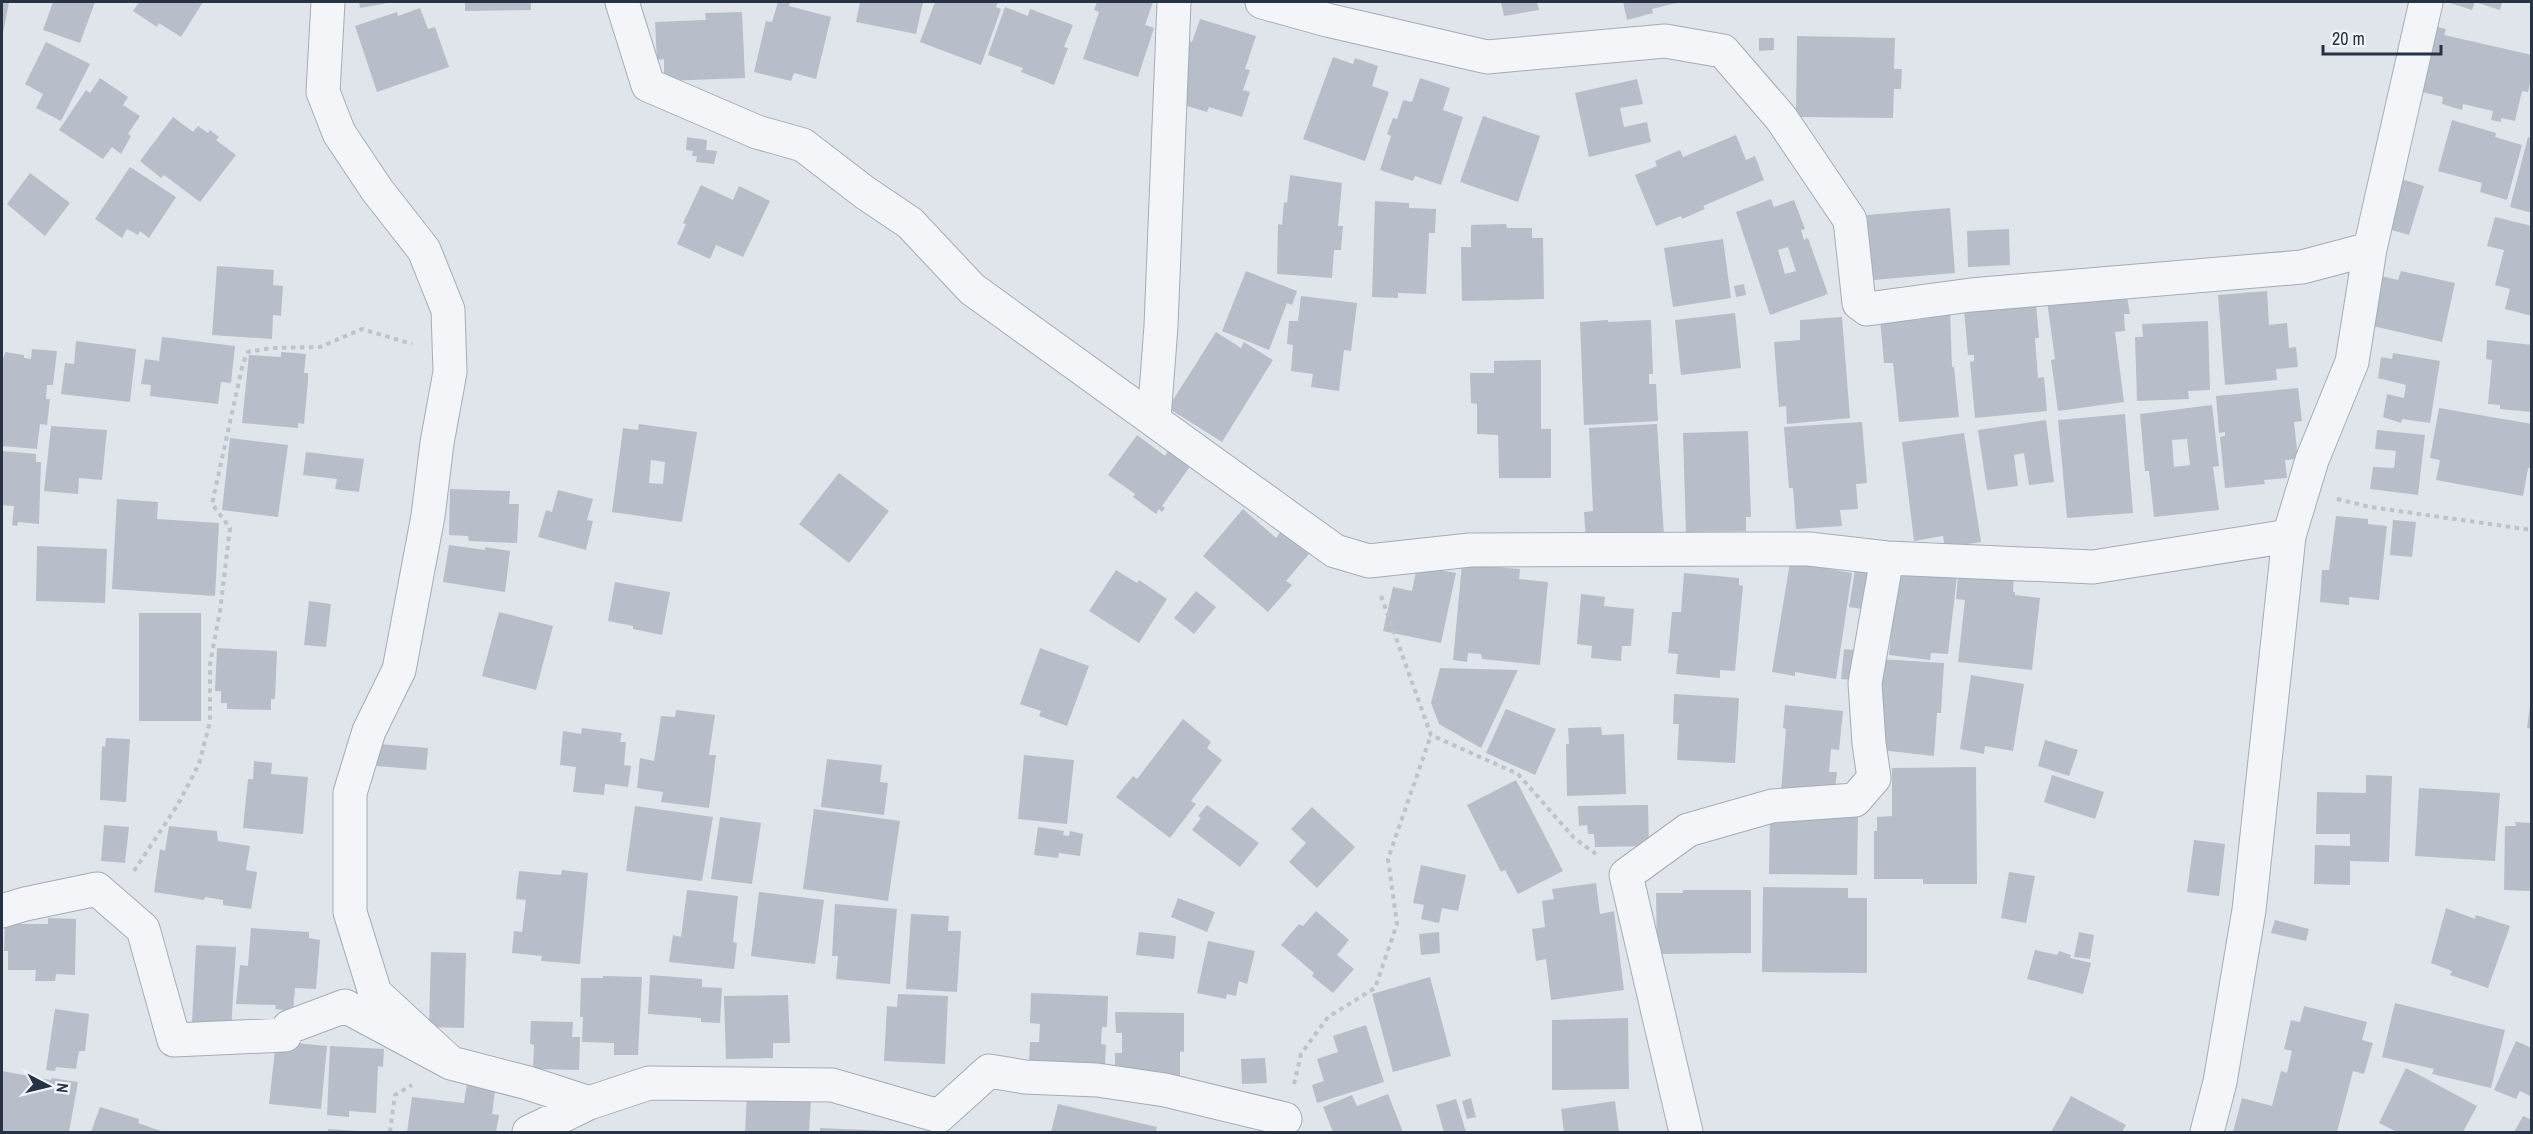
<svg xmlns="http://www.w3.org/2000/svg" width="2533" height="1134" viewBox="0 0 2533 1134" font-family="'Archivo Narrow',sans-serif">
<rect width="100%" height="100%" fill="#e0e5eb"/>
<path fill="#b7bec9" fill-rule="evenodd" d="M2 2H9L3 33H2Z
M53 2H95L80 43 43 30Z
M139 2H203L181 37 159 23 157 27 133 11Z
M359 2H388V3L360 8Z
M465 2H531V10L465 11Z
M778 2H790L789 6 831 17 816 79 794 73 791 81 754 72 766 21 772 22Z
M860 2H923L916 34 856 22Z
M935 2H998L996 7 1001 9 981 65 920 42Z
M1097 2H1153L1145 25 1154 28 1138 77 1083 59 1099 12 1094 10Z
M1501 2H1537L1539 10 1504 16Z
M1623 2H1680L1652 9 1653 13 1627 20Z
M2447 2H2475L2472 10Z
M2475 2H2502L2500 10Z
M1005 7 1028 16 1030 9 1073 25 1064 47 1068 48 1054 85 1021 72 1023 68 988 55Z
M420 8 428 29 435 27 449 67 377 92 355 26 397 12 398 16Z
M742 12 745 78 664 81V59L657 60 655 22 706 20 705 13Z
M1200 19 1256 36 1245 69 1250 70 1243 90 1250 92 1242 117 1209 107 1207 112 1171 101 1186 40 1192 42Z
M2430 25 2446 29 2444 35 2532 55V76L2528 92 2522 91 2515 121 2501 118V122L2491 120 2493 111 2463 104 2462 110 2442 104 2443 97 2414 90Z
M1797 36 1895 38 1894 69H1902L1901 89H1894L1893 118 1796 117Z
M1759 38H1774V50L1759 51Z
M46 42 90 64 61 121 36 108 43 94 25 84Z
M1333 57 1353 64 1355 58 1378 66 1372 86 1389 92 1365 161 1303 139Z
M100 78 128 97 123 105 140 116 128 134 131 136 121 154 112 147 103 159 59 130 86 90 90 93Z
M1420 78 1450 88 1443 110 1463 117 1441 185 1415 176 1413 181 1380 170 1391 136 1387 134 1393 118 1397 119 1403 100 1412 102Z
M1637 79 1643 104 1620 108 1624 127 1647 122 1651 142 1589 157 1575 93Z
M1483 116 1540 136 1518 202 1460 182Z
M173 117 193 132 198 126 208 133 210 130 219 137 216 140 236 155 200 202 164 175 161 178 140 161Z
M2452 120 2496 133 2495 137 2522 145 2507 200 2480 192 2482 183 2438 171Z
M1736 135 1746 160 1755 156 1764 180 1703 206 1705 209 1682 219 1681 216 1656 226 1635 175 1657 166 1655 161 1680 150 1683 157Z
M687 137 707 140 706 150 717 151 714 164 696 162 697 156H692L693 151 686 150Z
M2528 137 2532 138V213L2510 207Z
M130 167 176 197 149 238 140 231 138 235 127 229 122 238 95 219Z
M30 173 70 203 45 236 7 204Z
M1290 175 1342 183 1338 226H1343L1341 250H1334L1332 278 1277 274 1278 224 1282 225 1284 202 1287 203Z
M2392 176 2424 186 2409 235 2378 226Z
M701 185 733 200 739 186 770 201 743 257 716 245 710 259 677 244 686 224 683 223Z
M1771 199 1774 207 1794 200 1805 229 1801 230 1804 240 1808 238 1828 294 1770 315 1736 212ZM1788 247 1796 271 1785 274 1778 250Z
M1375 201 1409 203V208L1436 209 1435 233H1429L1426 294 1398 293V298L1372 297Z
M1950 208 1955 273 1873 280 1867 215Z
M2495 217 2532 226V316L2505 309 2510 289 2495 285 2504 250 2487 246Z
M1506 224 1507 228H1532V238H1543L1544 299 1462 301 1461 247H1471V225Z
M2009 229 2010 265 1968 267 1967 231Z
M1723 239 1731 298 1673 307 1664 248Z
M217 266 274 270 273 285 283 286 281 316 273 315 272 339 212 335Z
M1246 271 1297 291 1292 305 1287 303 1269 350 1222 331Z
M2401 271 2455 283 2442 342 2360 323 2372 274 2398 280Z
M1744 284 1746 295 1736 297 1734 286Z
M2126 291 2130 314H2124L2125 331 2115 332 2124 402 2058 411 2051 360 2055 359 2047 301Z
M2267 291 2269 325 2287 323 2289 348 2296 347 2298 367 2276 369 2277 380 2225 385 2218 295Z
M1301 296 1357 303 1351 351 1344 350 1339 391 1311 387 1313 374 1291 371 1293 345 1287 344 1289 321H1298Z
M2036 303 2039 338H2035L2038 378 2044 377 2047 411 1975 418 1970 362 1974 361V355H1968L1964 310Z
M1950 310 1952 367H1954L1959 417 1899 422 1893 363H1884L1880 319 1914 316 1915 320 1931 318 1929 312Z
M1735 313 1741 368 1681 375 1675 320Z
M1842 317 1850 418 1787 424 1786 406 1779 407 1774 342 1800 340V320Z
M1608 320V322L1651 320 1653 374H1649V384H1656L1658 421 1584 425 1580 322Z
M2208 321 2210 390 2188 391 2189 399 2137 401 2135 337H2143L2142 324Z
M1216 332 1241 348 1244 342 1273 360 1222 442 1168 408Z
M162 337 235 346 231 383 221 382 218 404 150 396 151 385 141 384 145 359 159 361Z
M2487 340 2532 345V412L2500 409V405L2488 404 2492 360 2486 359Z
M76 341 136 349 130 402 61 394 65 363 74 364Z
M32 349 57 351 53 385H47L46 399H50L47 425 40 424 37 449 2 446V357H4L5 352 24 355V358L31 359Z
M281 352 306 354 304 373H308V381L304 424 298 423V428L242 423 249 355 281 357Z
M2393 353 2440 361 2430 423 2402 419 2401 423 2383 417 2387 394 2404 398 2406 385 2378 378 2381 357 2392 359Z
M1541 360V429H1551V478H1499L1498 435 1477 434V404L1471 403 1470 373H1494V361Z
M2298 388 2302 421 2294 422 2298 459 2285 460 2287 478 2264 480 2265 484 2225 488 2220 437 2225 436V432L2219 433 2216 396Z
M2212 405 2219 466 2213 467 2219 510 2154 517 2149 471H2145L2140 414ZM2187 439 2190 465 2174 467 2172 440Z
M2439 408 2532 424V468H2528L2523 496 2436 480 2440 460 2430 458Z
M2125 414 2133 513 2067 518 2058 420Z
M2046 420 2054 482 2029 485 2024 453 2014 455 2018 486 1987 490 1978 430Z
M1862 422 1867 483 1856 484 1858 509 1840 510 1842 526 1796 529 1793 488H1789L1784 427Z
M639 424 697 432 682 522 612 512 623 428 638 430ZM651 460 665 462 663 484 649 483Z
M1657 424 1664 536 1586 541 1584 512 1593 511 1589 428Z
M51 426 107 430 102 480 79 478 78 494 44 491Z
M2377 430 2425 435 2418 495 2370 489 2373 467 2394 468 2396 451 2375 449Z
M1748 431 1751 517H1746V531L1686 532 1683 433Z
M1964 433 1981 542 1945 548 1943 536 1914 541 1902 442Z
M1137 435 1165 456 1169 449 1191 465 1162 506 1165 508 1162 512 1159 509 1156 514 1133 497 1135 494 1108 475Z
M230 438 288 445 278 517 222 510Z
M2 451 36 454V462H41L39 524 18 522 17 526 12 525 14 506 2 505Z
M306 452 364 459 359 492 335 489 337 479 303 475Z
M839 473 889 511 849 563 799 524Z
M450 489 510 491 509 504H519L517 543 469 541 468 536 449 535Z
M558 490 593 499 587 520 593 521 586 550 538 537 546 510 552 512Z
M117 499 158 502 157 519 219 523 215 596 112 589Z
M1243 509 1276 538 1282 530 1309 554 1286 581 1292 585 1268 612 1203 556Z
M2336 516 2368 519V524L2387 526 2379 600 2349 597V605L2320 602 2322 570H2329Z
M2393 520 2416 522 2412 557 2390 555Z
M449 545 485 550V547L510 551 505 592 443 582Z
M37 546 107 549 105 603 36 601Z
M1790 562 1852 573 1836 679 1795 672V676L1772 672Z
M1462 564 1520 569 1519 579 1548 582 1540 665 1482 659 1481 654 1468 653 1467 662 1453 660Z
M1417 566 1456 573 1441 643 1383 631 1393 587 1412 591Z
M1116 570 1137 583 1139 580 1167 599 1139 643 1089 611Z
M1855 570 1876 574V611L1849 607Z
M1898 570 1957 576 1948 654 1931 653 1930 660 1889 655Z
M1684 573 1739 578V585L1743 586 1735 671 1720 670V678L1676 674 1678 654 1668 653 1672 612H1681Z
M2014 575 2013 592H2015V595L2040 598 2032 670 1958 662 1965 600 1956 599 1958 576Z
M615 582 670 592 662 635 633 629V626L608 621Z
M1196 591 1216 607 1194 634 1174 618Z
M1581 594 1605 597 1604 606 1634 609 1631 646H1622L1621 661 1591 658 1592 646 1577 644Z
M309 601 331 604 326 647 304 645Z
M499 612 553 626 536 690 482 676Z
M139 613H201V721H139Z
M217 648 277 651 275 699H271V710L227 709V703H221V691H215Z
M1040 648 1089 666 1067 726 1039 716 1041 711 1020 704Z
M1844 649 1863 651 1860 681 1841 679Z
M1880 659 1944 663 1941 713H1937L1934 756 1880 750 1877 707Z
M1440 668 1518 670 1481 748 1439 724 1431 703Z
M1971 675 2024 684 2013 751 1985 746 1984 754 1960 749Z
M1674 694 1739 698 1735 763 1677 760 1679 724H1673Z
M1785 705 1843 711 1839 750 1831 749 1829 772H1837L1834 797 1781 792 1786 729 1783 728Z
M2530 706H2532V729L2527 728Z
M1506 709 1556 729 1535 775 1486 753Z
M676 710 715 715 709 755H716L709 808 661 802 663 792 637 788 640 758 654 761 661 716 675 717Z
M1183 719 1211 742 1207 748 1222 760 1191 801 1196 804 1170 838 1116 797 1133 776 1137 779Z
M1601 727 1602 735 1624 734 1626 794 1567 796 1566 744H1569L1568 728Z
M582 728 622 733 620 742H626L624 765 631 766 628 787 605 784 604 795 573 792 576 767 560 765 563 731 581 734Z
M106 738 130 739 126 802 100 800 102 746 105 747Z
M2045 740 2078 750 2069 776 2038 766Z
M379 744 428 748 426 770 377 766Z
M1024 755 1074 760 1067 824 1018 819Z
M827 759 882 765 880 782 888 783 884 815 821 807Z
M254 761 272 763 271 774 308 777 303 834 243 828 248 779H253Z
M1976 767 1977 884H1923V879H1874V831H1877V817L1892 816V768Z
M2052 775 2104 792 2095 819 2044 802Z
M2366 775 2392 776 2389 862 2350 861V885L2314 884 2315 845 2350 846V834H2316L2317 792 2366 793Z
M1516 780 1563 871 1518 894 1505 870 1501 872 1467 805Z
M2419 788 2500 793 2495 861 2415 856Z
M1207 805 1259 843 1240 867 1192 830 1201 818 1198 816Z
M1648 805 1649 846 1595 847 1594 834H1588L1587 825 1579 826 1578 806Z
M635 806 713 817 702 881 626 871Z
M1312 807 1355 847 1317 888 1289 862 1306 843 1291 829Z
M814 809 900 821 888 901 803 889Z
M1770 811 1858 812 1857 875 1769 874Z
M720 817 761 823 752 884 711 879Z
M2515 822 2532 823V891L2504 890 2505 826H2516Z
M104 825 129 827 125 863 101 861Z
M169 826 217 831 218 841 250 846 246 870 257 872 251 909 223 905V900L205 897 204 900 154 892 160 849 165 851Z
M1038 827 1064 831 1063 835 1069 836 1070 831 1083 834 1080 856 1059 853 1058 858 1034 855Z
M2194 840 2225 844 2219 896 2187 892Z
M1421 865 1466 875 1458 911 1442 908 1439 923 1421 919 1424 905 1413 903Z
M562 870 588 873 580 964 541 961 542 956 512 953 514 931 522 932 526 900 516 899 519 871 561 875Z
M2009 872 2035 876 2026 923 2001 918Z
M1596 883 1600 914 1614 911 1624 990 1551 1000 1546 959 1536 961 1532 929 1545 927 1542 901 1554 899 1552 889Z
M1763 887 1848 888V898H1867V973L1762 972Z
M687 890 738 896 733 942 737 943 734 969 669 962 673 935 681 937Z
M1683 890H1751V953L1657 954 1656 893H1683Z
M759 892 824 900 815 964 751 956Z
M1178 898 1215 912 1207 932 1171 917Z
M835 904 897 909 890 984 836 979 838 956H832Z
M2446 908 2475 919 2476 915 2510 926 2488 988 2450 975 2452 971 2431 963Z
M1316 911 1349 940 1337 955 1354 969 1333 993 1312 976 1314 973 1281 945 1299 924 1303 926Z
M911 914 949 916 948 931H961L957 992 906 989Z
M48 918 76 919 75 975 56 974 55 981H35L36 970H8V951H4L5 924H48Z
M2275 920 2309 929 2306 941 2271 933Z
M251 928 309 932V938L320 940 316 989 295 988 293 1011 275 1009 276 1005 236 1004 240 965 248 966Z
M1139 932 1176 936 1174 959 1136 955Z
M1439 932 1440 953 1421 955 1419 934Z
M2079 932 2094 935 2090 959 2074 957Z
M1208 941 1255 951 1247 984 1239 981 1236 996 1227 994 1226 999 1197 993Z
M196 945 236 947 231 1031 192 1023Z
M2035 950 2057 955 2059 951 2071 955 2070 958 2091 963 2083 994 2027 979Z
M431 952 466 953 464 1028 429 1027Z
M650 975 702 979V987L722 988 720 1023 701 1022V1018L648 1014Z
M603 976 642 977 638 1055H614V1043L582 1042 583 1017H580L581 978H603Z
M1430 977 1451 1056 1393 1072 1372 994Z
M1031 993 1108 996 1107 1027H1102L1101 1044 1106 1045 1105 1066 1029 1063 1030 1042H1039L1040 1024 1030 1023Z
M898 994 948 996 945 1064 884 1061 887 1006 897 1007Z
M788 995 790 1043H773V1058L726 1059 724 996Z
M2395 1003 2505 1030 2491 1088 2432 1074 2434 1069 2382 1057Z
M2304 1006 2367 1022 2362 1040 2373 1043 2364 1074 2353 1071 2337 1132H2233L2242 1098 2272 1106 2281 1071 2287 1073 2292 1051 2284 1049 2291 1020 2300 1022Z
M55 1009 89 1014 85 1051H79L76 1069 56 1067 55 1071 46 1070Z
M1115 1012 1184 1013V1052L1180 1051V1076H1115V1053H1122V1033H1116Z
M1628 1018 1629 1089 1552 1090V1020Z
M531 1021 573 1022 572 1037H580L579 1070 533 1069 534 1045 530 1044Z
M1366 1025 1384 1082 1317 1103 1312 1085 1324 1081 1317 1059 1338 1052 1333 1036Z
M276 1041 327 1046 321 1109 269 1104Z
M2516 1041 2532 1048V1097L2520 1091 2516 1099 2494 1090Z
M330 1046 384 1049 383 1067 378 1066 376 1113 349 1111V1117L327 1115Z
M1265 1058 1267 1083 1242 1084 1241 1059Z
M2406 1068 2477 1106 2463 1132H2397L2379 1123Z
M2 1071 51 1080 52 1078 78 1082 69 1132H2Z
M468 1076 496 1083 492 1114 499 1115 496 1132H407L412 1097 464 1103Z
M1388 1094 1403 1132H1333L1323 1107 1352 1095 1357 1106Z
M747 1095 811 1099 809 1132H745Z
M2071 1096 2126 1125 2122 1132H2051Z
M1471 1098 1476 1117 1467 1119 1462 1101Z
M1456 1099 1466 1132H1444L1436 1105Z
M1615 1101 1619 1132H1564L1561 1109Z
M1058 1104 1157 1127 1156 1132H1051Z
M100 1107 139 1119 138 1123 164 1132H91Z
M2523 1116 2532 1120V1132H2514Z
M820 1128 890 1131V1132H820Z
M328 1129 358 1131V1132H328Z"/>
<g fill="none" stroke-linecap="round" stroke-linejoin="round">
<defs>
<path id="street" d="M328 2 323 92 339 133 377 190 424 250 448 310 450 372 437 443 428 516 399 670 369 731 350 793V912L375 993 451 1063
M622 2 648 85 757 132 803 145 864 192 910 223 972 289 1335 551 1369 561 1470 550 1809 549 1887 558 2093 567 2289 536
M1262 2 1327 20 1487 57 1665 41 1723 51 1781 118 1850 220 1859 303 1867 309 1971 295 2302 267 2370 249
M1154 419 1161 326 1174 2
M2 911 25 904 97 889 143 929 174 1040 285 1035 289 1027 345 1006 451 1063 528 1083 589 1103
M529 1132 589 1103 649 1083 832 1085 939 1116 989 1071 1025 1077 1097 1080 1165 1090 1285 1119
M1686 1132 1626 875 1688 830 1772 806 1855 800 1874 778 1869 743 1865 683 1887 558
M2207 1132 2220 1082 2249 910 2289 536 2312 460 2352 362 2370 249 2426 2"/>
</defs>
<use href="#street" stroke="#a5acb6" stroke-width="35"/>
<path stroke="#bec3c9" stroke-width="4" stroke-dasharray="4.5 4.5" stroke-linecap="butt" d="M2337 499 2370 507 2532 530
M1381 596 1431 735 1518 774 1574 838 1596 854
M134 871 177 806 199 764 210 722V664L220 611 230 528 212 504 243 363 248 352 272 348 320 347 362 329 412 344
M1294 1084 1301 1054 1328 1017 1375 988 1397 924 1388 859 1431 735
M390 1132 395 1095 412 1085"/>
<use href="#street" stroke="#f3f5f8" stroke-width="33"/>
</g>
<rect width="2533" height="1134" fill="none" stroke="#273344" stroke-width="6"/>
<g transform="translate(48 1086) rotate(97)" stroke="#f0f4f8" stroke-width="4.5" paint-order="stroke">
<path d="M0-4.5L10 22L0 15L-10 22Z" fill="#273344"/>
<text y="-9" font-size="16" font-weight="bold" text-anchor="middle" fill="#273344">N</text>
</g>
<path d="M2323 45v9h118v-9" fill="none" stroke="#273344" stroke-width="3"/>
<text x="2332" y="45" font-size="18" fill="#273344" stroke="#f0f4f8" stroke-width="4.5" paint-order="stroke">20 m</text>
</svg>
